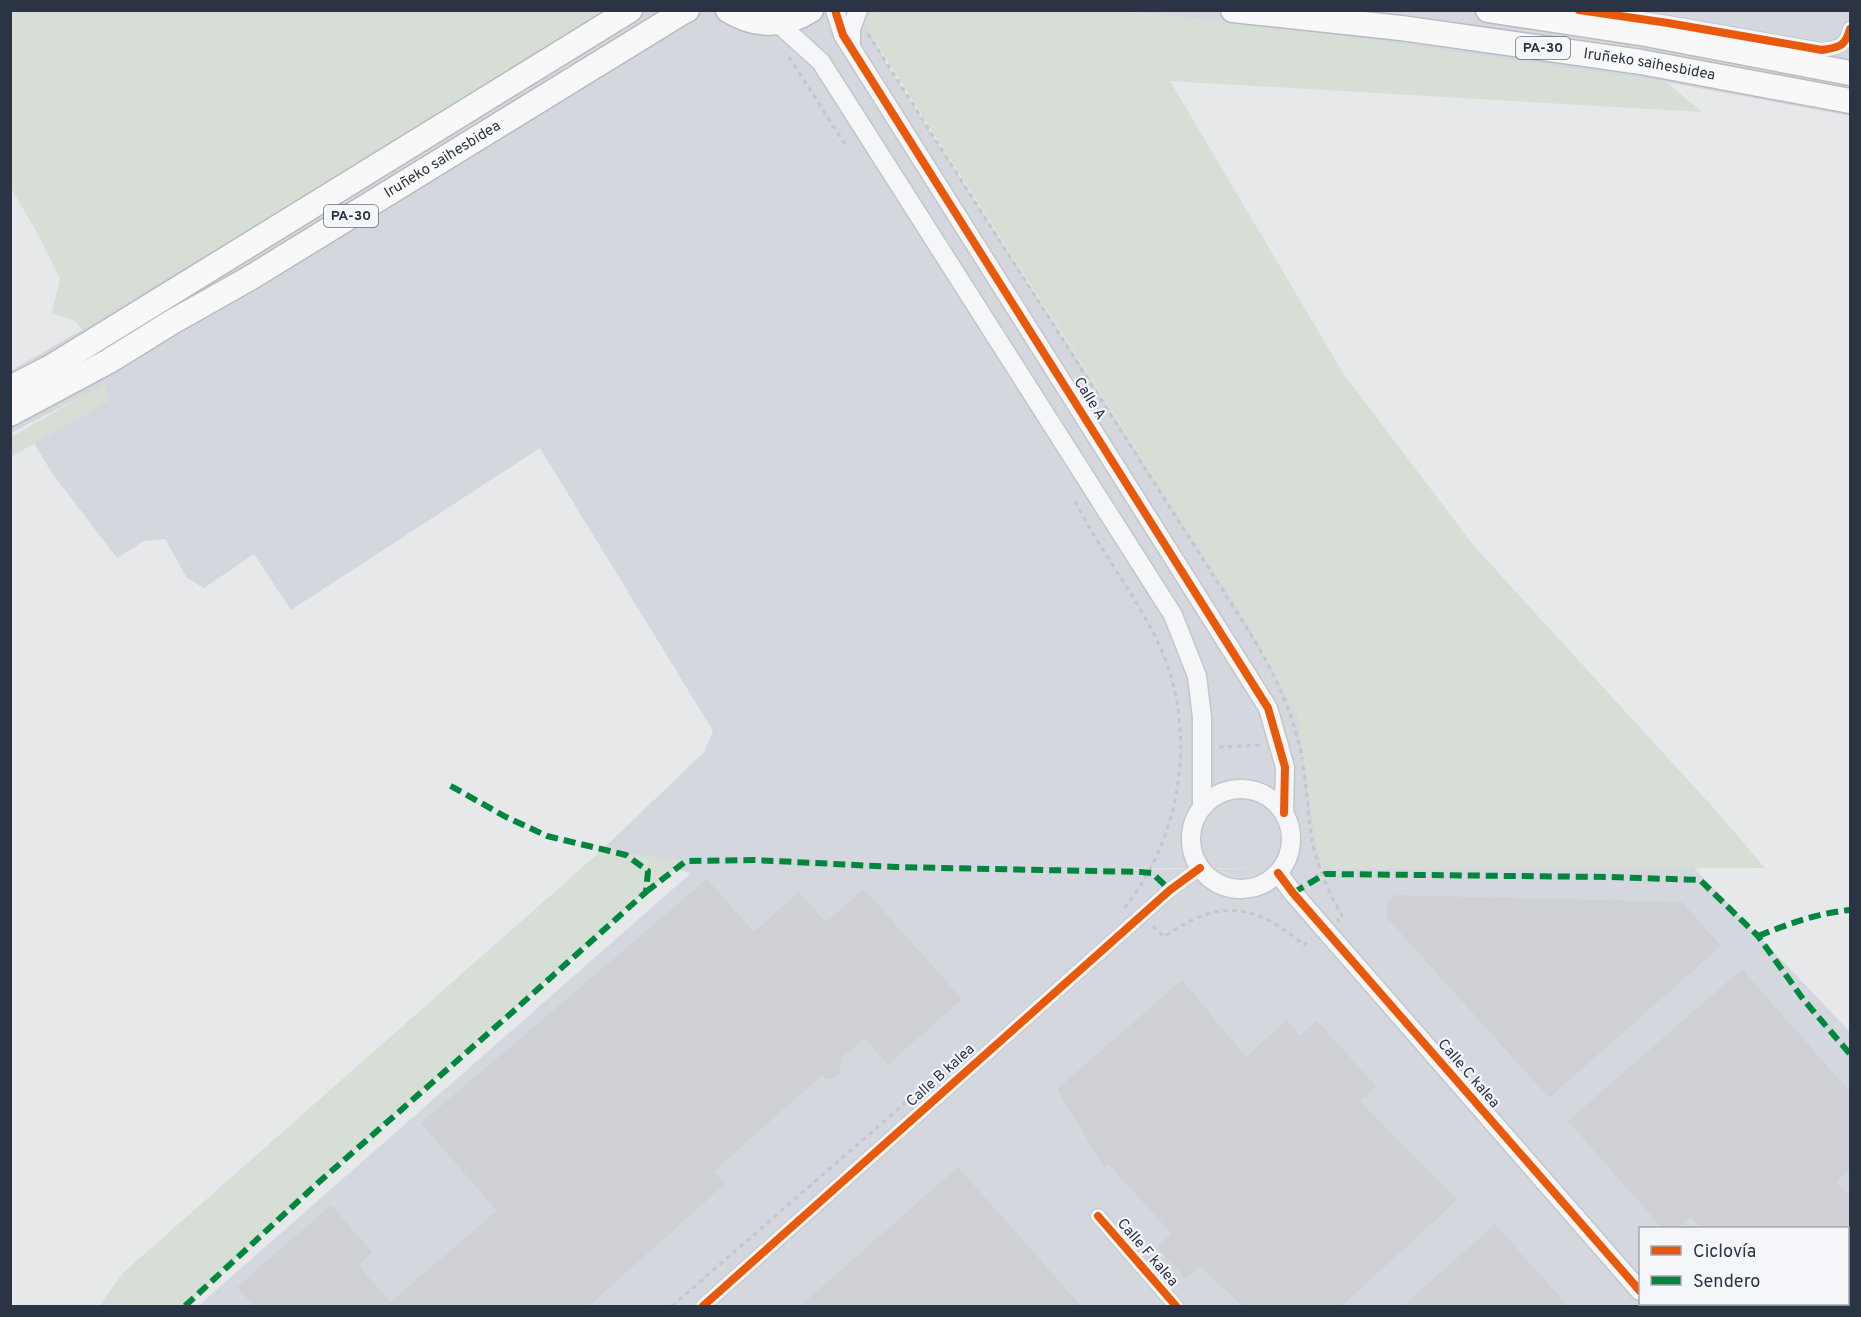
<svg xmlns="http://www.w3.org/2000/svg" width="1861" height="1317" viewBox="0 0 1861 1317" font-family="Overpass,sans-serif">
<rect width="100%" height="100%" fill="#e6e8ea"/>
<path fill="#d4d7dd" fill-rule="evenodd" d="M603 11H874L865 23 885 61 1243 615 1298 716 1313 823 1322 869 1693 867 1850 1032V1306H198L691 873 602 850 704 752 713 731 540 448 291 610 254 554 204 588 187 578 165 539 144 541 117 558 52 473 34 443 108 401 105 384 11 433 10 371 82 330 109 312 413 131ZM1200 868 1262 869 942 870ZM1640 1228H1848V1304H1640Z
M1118 11H1850V116L1666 82 1292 29Z"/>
<path fill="#d6ded6" d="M10 11H603L413 131 109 312 82 330 75 321 52 313 60 279 35 229 11 188Z
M874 11H1118L1292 29 1666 82 1702 112 1170 81 1343 373 1474 546 1719 814 1765 868 1322 869 1313 823 1298 716 1243 615 884 56 864 23Z
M105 383 108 401 11 457V437Z
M602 850 686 861 646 892 319 1182 185 1306H99L123 1273Z"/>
<path fill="#ced0d3" d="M707 879 754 932 799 892 826 922 864 889 962 999 888 1065 865 1038 842 1058 839 1074 834 1078 827 1079 822 1075 714 1171 725 1184 589 1306H254L237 1287 331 1205 372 1252 358 1265 390 1302 497 1211 421 1123Z
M1395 895 1682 902 1721 946 1549 1098 1386 917 1388 902Z
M1742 969 1851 1093V1169L1836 1182 1851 1198V1228H1701L1691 1217 1677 1228H1662L1568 1121Z
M1182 980 1246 1057 1287 1020 1300 1036 1317 1021 1376 1086 1360 1101 1457 1200 1342 1306H1242L1200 1266 1186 1279 1157 1247 1171 1233 1108 1164 1104 1167 1057 1089Z
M958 1167 1081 1306H800Z
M1495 1224 1568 1306H1403Z"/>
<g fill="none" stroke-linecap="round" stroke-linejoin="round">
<defs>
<path id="minor" d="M1579 10 1668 23 1822 50C1839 47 1845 47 1850 29
M1098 1216 1176 1306
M703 1306 1170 890 1200 868"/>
<path id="tertiary" d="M835 10 843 35 1268 708 1285 767 1284 813
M778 23 821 62 1173 615 1197 676 1202 717V808
M851 46V29L858 10
M1191 839a50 50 0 1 1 100 0a50 50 0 1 1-100 0Z
M1278 873 1293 893 1640 1291
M1651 1304 1654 1306"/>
<g id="trunk">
<path d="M728 10C755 27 784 27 811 10"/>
<path id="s1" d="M1233 10 1401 28 1641 62 1850 101"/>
<path d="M1488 10 1646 34 1850 73"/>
<path d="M10 388 51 367 630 10"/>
<path id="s2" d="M10 414 109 361 172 322 250 278 681 13 687 10"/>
</g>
</defs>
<use href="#minor" stroke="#c4c6c8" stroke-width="16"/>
<use href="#tertiary" stroke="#c4c6c8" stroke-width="21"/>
<use href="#trunk" stroke="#b8bbbf" stroke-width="27"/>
<path stroke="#c5c6ca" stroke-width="3" stroke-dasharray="4.5 4.5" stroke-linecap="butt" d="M868 34 1255 641C1276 678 1295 717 1302 759
M789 57 846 146
M1075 501C1099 549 1134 593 1158 642 1199 729 1183 839 1121 912
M1219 747 1263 745
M1303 766C1307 789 1308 812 1311 835 1316 863 1328 893 1343 917L1337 921
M1153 926 1164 937C1217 899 1254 902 1304 945L1312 939
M672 1306 951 1063"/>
<use href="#minor" stroke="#f5f6f7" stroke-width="14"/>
<use href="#tertiary" stroke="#f5f6f7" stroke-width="18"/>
<use href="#trunk" stroke="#f8f8f8" stroke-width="24"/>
<path stroke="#00873e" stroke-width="6" stroke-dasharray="12 6" stroke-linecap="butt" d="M646 892 686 861 754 860 896 867 1141 872 1152 873 1170 890
M1293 893 1325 874 1611 877 1700 880 1758 936 1803 999 1850 1054
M1758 936C1788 924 1818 913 1850 910
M185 1306 319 1182 508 1016 646 892 648 871 626 855 547 836 506 817 449 785"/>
<defs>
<path id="cycleway" d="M835 10 843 35 1268 708 1285 767 1284 813
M1579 10 1668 23 1822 50C1839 47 1845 47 1850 29
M1278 873 1293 893 1640 1291
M1098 1216 1176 1306
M703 1306 1170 890 1200 868"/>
</defs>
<use href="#cycleway" stroke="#f4f6f9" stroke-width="11"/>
<use href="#cycleway" stroke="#e8590c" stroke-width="8"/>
</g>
<g text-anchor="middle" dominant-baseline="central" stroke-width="4.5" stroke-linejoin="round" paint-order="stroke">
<g fill="#f4f6f9" stroke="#676e7b" stroke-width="1.5">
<rect x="1516" y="37" width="54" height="22" rx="4.5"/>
<rect x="324" y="205" width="54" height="22" rx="4.5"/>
</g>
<g font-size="14" font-weight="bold" fill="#2b3445">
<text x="1543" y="48">PA-30</text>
<text x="351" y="216">PA-30</text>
</g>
<g font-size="15" fill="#2b3445" stroke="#f4f6f9">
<text stroke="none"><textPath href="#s1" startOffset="420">Iruñeko saihesbidea</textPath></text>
<text stroke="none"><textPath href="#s2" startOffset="502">Iruñeko saihesbidea</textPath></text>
<text transform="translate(1089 399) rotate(58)">Calle A</text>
<text transform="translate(1468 1074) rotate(49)">Calle C kalea</text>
<text transform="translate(941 1076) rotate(-42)">Calle B kalea</text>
<text transform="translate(1147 1253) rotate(49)">Calle F kalea</text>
</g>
</g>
<rect width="1861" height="1317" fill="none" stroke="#2b3445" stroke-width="24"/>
<rect x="1639" y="1227" width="210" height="78" fill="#f4f6f9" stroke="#a4a8b1" stroke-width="1.5"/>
<rect x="1651" y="1246" width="30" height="9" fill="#e8590c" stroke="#a4a8b1" stroke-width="1.5"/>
<text x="1693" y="1257" font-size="18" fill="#2b3445">Ciclovía</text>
<rect x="1651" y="1276" width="30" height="9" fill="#00873e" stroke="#a4a8b1" stroke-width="1.5"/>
<text x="1693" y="1287" font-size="18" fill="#2b3445">Sendero</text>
</svg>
